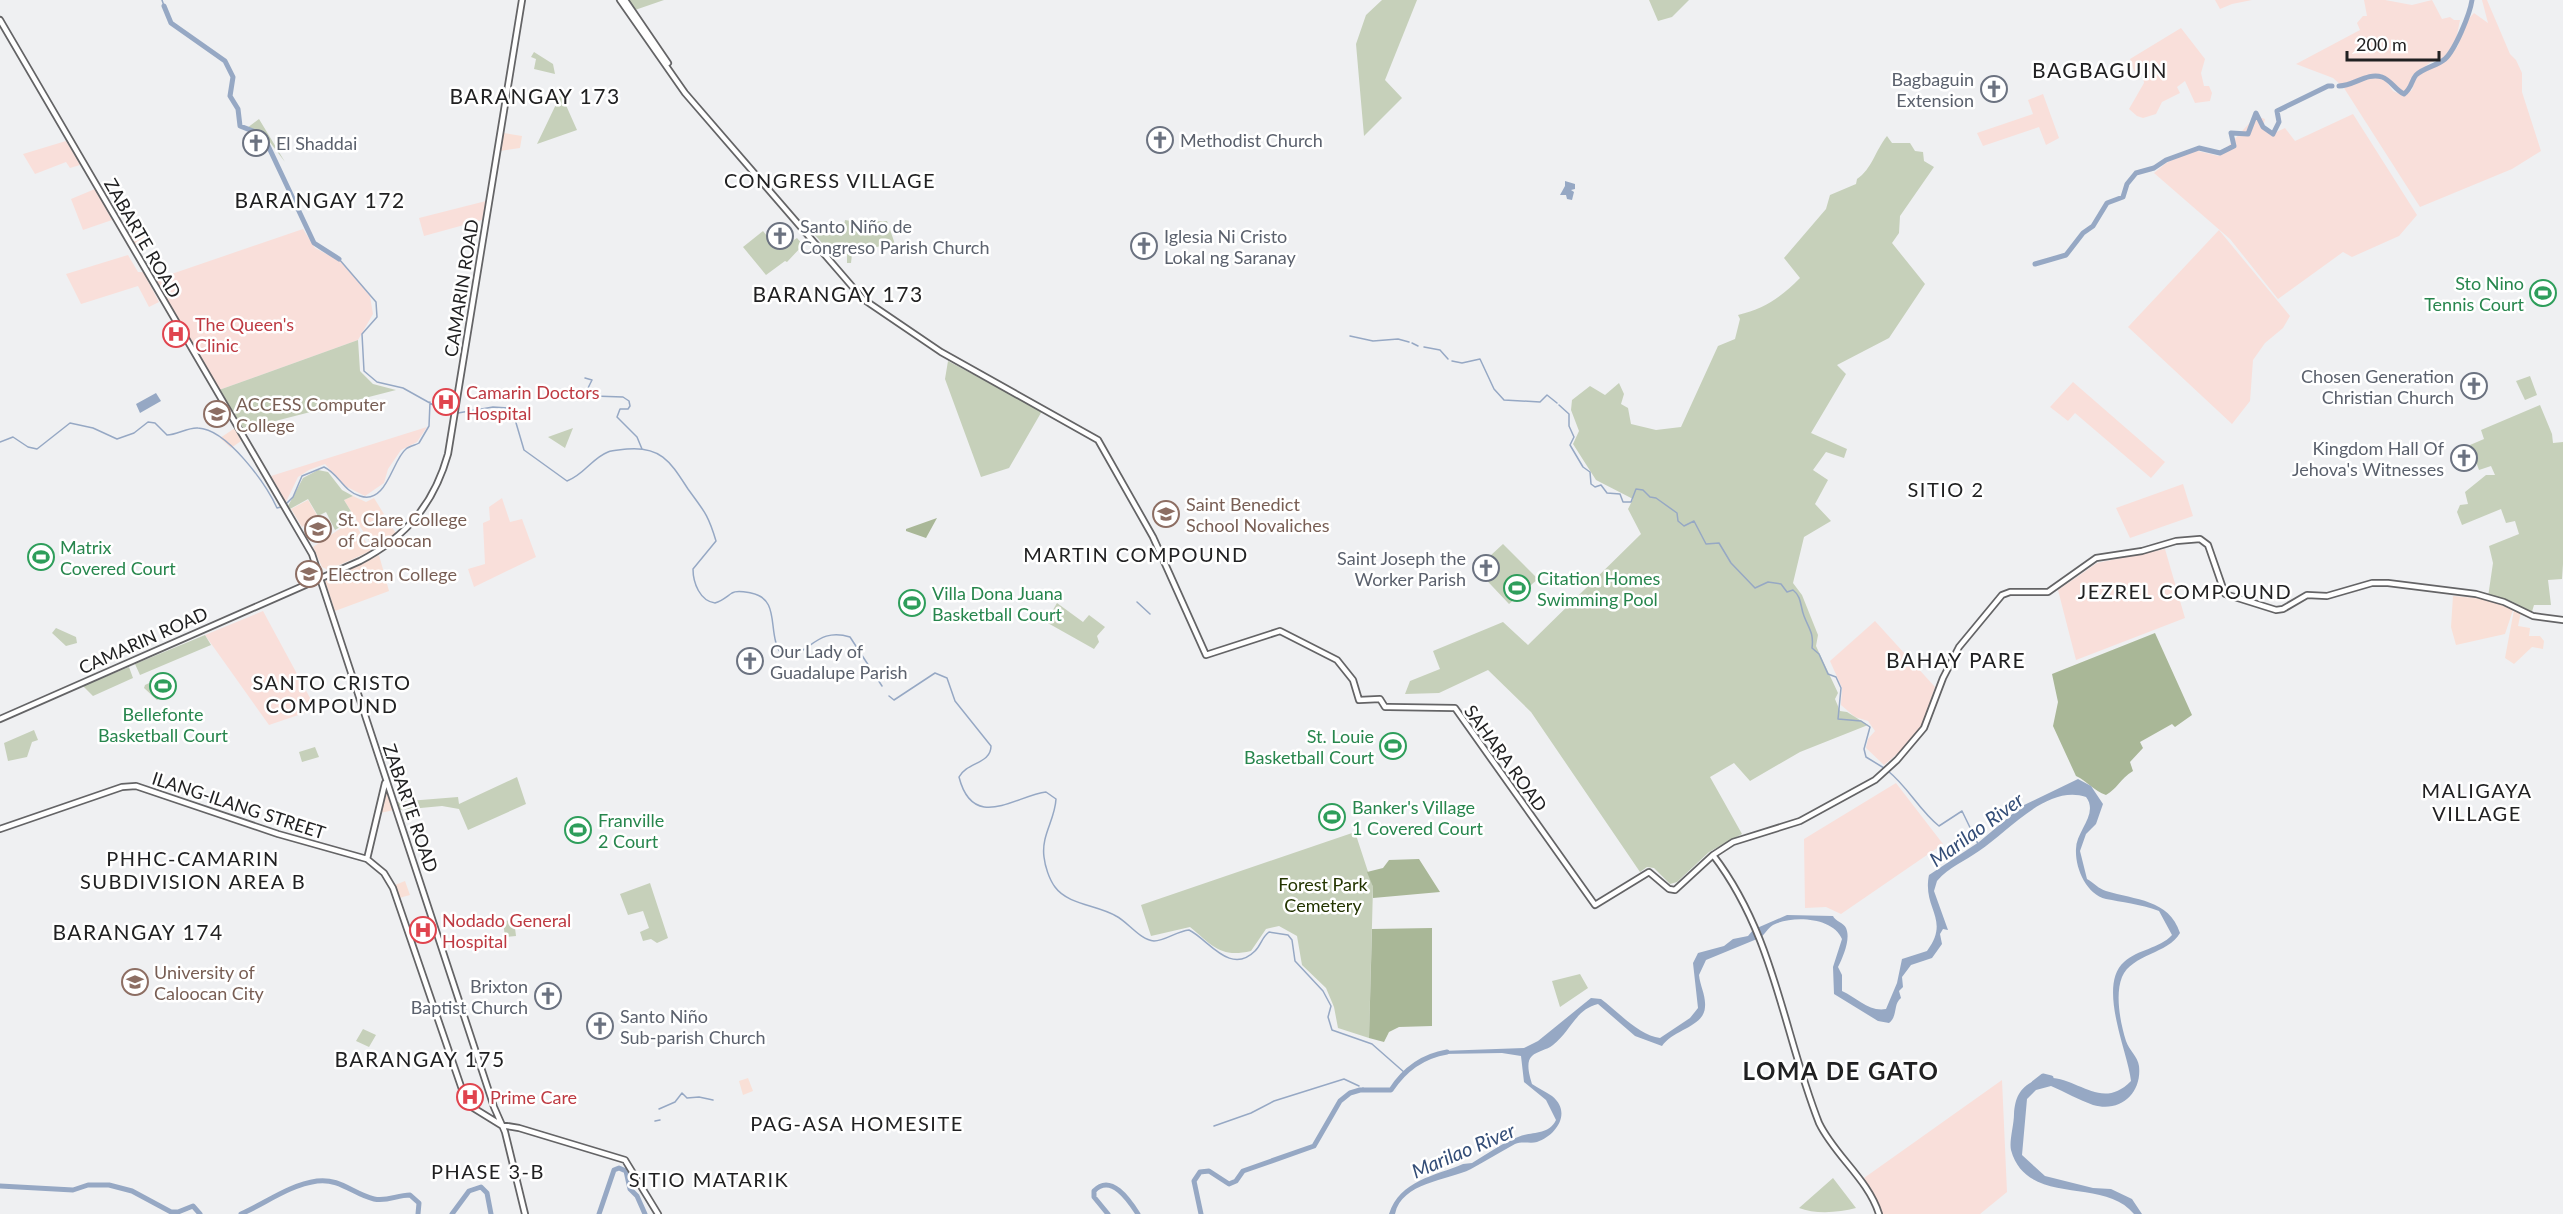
<svg xmlns="http://www.w3.org/2000/svg" width="2563" height="1214" viewBox="0 0 2563 1214" font-family="Lato,sans-serif">
<rect width="100%" height="100%" fill="#eff0f2"/>
<path fill="#f9e0d7" d="M504 133 522 136 520 148 500 151Z
M145 228 153 242 138 251 129 237Z
M235 428 241 441 231 448 220 438Z
M353 496 366 502 374 498 397 535 374 549 344 500Z
M308 500 318 517 302 527 291 509Z
M353 520 371 551 328 570 322 567 313 547Z
M379 555 389 591 335 611 325 581Z
M2453 596 2487 599 2513 610 2505 634 2456 645 2451 627Z
M2514 610 2521 612 2518 626 2530 628 2529 636H2540L2544 641 2543 649 2532 647 2514 664 2505 658Z
M387 788 394 810 380 813Z
M405 881 410 895 399 898 395 885Z
M748 1078 753 1091 743 1095 739 1081Z"/>
<path fill="#f9dfda" d="M2215 0H2252L2232 4 2220 9Z
M2364 0H2385L2412 5 2432 0 2442 19 2450 17 2454 20H2460L2455 45 2442 59 2431 62 2413 75 2410 88 2402 92 2381 74 2369 75 2342 86 2333 78 2296 64 2360 30 2357 23 2363 16H2367Z
M2482 0H2487L2510 54 2516 60 2522 73V92L2541 151 2512 169 2420 207 2344 88 2374 76 2386 81 2393 91 2404 96 2412 90 2415 78 2432 65 2445 61 2458 46 2463 25 2474 13 2488 23Z
M2181 28 2205 59 2201 73 2204 86H2209L2212 93 2210 101 2195 103 2185 81 2177 87 2180 93 2162 102 2156 114 2143 118 2137 116 2129 109 2144 83 2142 70 2134 71 2130 59Z
M2043 94 2059 138 2046 145 2039 127 1983 146 1977 133 2033 114 2028 100Z
M2353 114 2417 215 2399 236 2352 257 2343 252 2278 299 2230 239 2154 173 2166 163 2194 150 2219 156 2256 116 2265 119 2263 127 2272 134 2285 128 2295 141Z
M66 141 80 165 70 168 66 162 35 174 23 154Z
M95 189 112 220 83 230 71 199Z
M486 201 482 220 424 236 419 218Z
M303 229 315 248 340 261 370 296 373 314 358 340 219 390 154 280Z
M2219 230 2290 316 2283 328 2265 343 2253 360 2250 401 2232 424 2128 327Z
M128 255 138 272H143L159 302 149 307 138 286 81 304 66 274Z
M2073 382 2165 462 2151 478 2075 413 2068 421 2050 407Z
M427 427 417 442 401 450 388 469 384 483 365 496 345 486 325 464 309 470 298 477 286 502 271 476Z
M2183 484 2193 516 2130 538 2116 508Z
M502 498 510 522 522 519 536 557 474 587 468 569 485 564 483 523 490 520 489 507Z
M2165 549 2185 618 2076 660 2058 590 2097 563Z
M263 611 316 709 269 725 205 635Z
M1875 621 1935 687 1923 724 1902 750 1884 765 1866 748 1868 739 1875 731 1868 721 1855 717 1841 705 1842 688 1830 661Z
M1896 783 1943 844 1841 914 1826 907 1805 908 1804 839Z
M2002 1080 2007 1192 1980 1214H1882L1864 1178Z"/>
<path fill="#c6d0ba" d="M627 0H664L635 10Z
M1382 0H1417L1385 80 1402 98 1364 136 1356 44 1366 15Z
M1649 0H1689L1672 17 1658 21Z
M534 52 553 64 555 74 534 69 536 59 531 57Z
M561 94 577 130 537 144Z
M259 119 285 162 263 133 247 128Z
M1887 136 1892 143H1910L1915 151 1923 152 1924 161 1934 167 1900 216 1899 233 1892 243 1925 284 1889 338 1837 365 1846 374 1811 433 1847 449 1844 458 1826 452 1813 470 1828 480 1815 504 1831 521 1804 537 1793 583 1802 595 1818 635 1816 646 1838 693 1835 699 1840 711 1847 712 1868 725 1800 752 1750 781 1734 763 1710 777 1742 834 1709 852 1677 882 1670 884 1654 868 1647 867 1640 872 1531 712 1488 670 1439 693 1405 694 1410 681 1440 669 1433 651 1503 622 1528 645 1641 534 1628 509 1633 499 1596 480 1573 444 1579 431 1571 410 1572 400 1590 386 1605 395 1619 383 1624 394 1621 404 1628 408 1631 424 1656 430 1681 427 1718 346 1735 339 1740 319 1738 315C1765 309 1781 297 1800 278L1784 258 1826 209 1830 195 1856 184 1857 179C1872 169 1875 151 1887 136Z
M845 220 857 222 887 221 897 250 893 251 892 247 884 245 852 254 851 263H847V255L839 251 834 256 813 233 818 229 842 236Z
M763 231 779 250 797 238 803 245 787 262 785 261 766 275 743 247Z
M358 340 360 371 373 384 396 390 244 429 219 390Z
M948 361 1042 411 1009 468 981 477 945 379Z
M2530 376 2537 395 2525 400 2516 381Z
M2540 405 2552 434 2553 443 2563 442V564L2562 579 2548 580 2551 605H2534L2531 615 2488 597 2493 563 2489 546 2519 534 2515 521 2506 523 2501 509 2462 525 2457 512 2460 505 2468 504 2465 492 2486 475H2495L2491 466 2479 470 2470 445 2484 439 2481 430Z
M573 428 565 448 548 437Z
M318 470 328 472 342 490 353 496 344 500 355 518 335 530 326 512 318 516 308 499 290 509 288 506 303 478Z
M1503 544 1538 579 1509 604 1476 569Z
M38 548 49 559 43 565 32 555Z
M1057 603 1083 622 1089 615 1105 627 1097 636 1099 642 1094 649 1046 622Z
M56 628 76 637 77 643 66 646 52 633Z
M205 635 211 645 140 675 135 664Z
M129 667 133 678 93 696 83 686Z
M162 677 171 689 157 700 144 688 145 685Z
M34 730 38 740 32 742 27 757 8 761 4 743Z
M315 747 319 757 302 762 299 752Z
M517 777 526 804 468 830 459 809 442 806 399 810 396 802 458 797 459 804Z
M1355 832 1373 887 1369 1038 1338 1028 1334 1007 1326 988 1302 965 1297 936 1279 926 1266 929 1251 951C1220 958 1213 946 1190 927L1151 936 1141 905Z
M650 883 668 938 657 943 651 939 643 941 640 932 649 928 643 911 628 915 620 894Z
M514 920 516 936 505 937 503 921Z
M1580 974 1588 988 1560 1007 1552 981Z
M363 1029 376 1035 369 1047 356 1041Z
M1833 1178 1856 1208C1838 1213 1814 1214 1799 1208Z"/>
<path fill="#a9b797" d="M937 518 926 538 906 531V529Z
M2155 633 2192 715 2175 727 2172 724 2140 742 2143 748 2130 762 2133 771C2120 779 2117 789 2106 795 2094 791 2087 781 2076 776L2053 726 2058 702 2052 674Z
M1419 859 1440 892 1373 898V887L1367 872 1383 868 1389 860Z
M1432 928V1026L1399 1027 1389 1032 1384 1042 1369 1038 1372 929Z"/>
<path fill="#96a8c4" d="M1565 181 1575 184V189L1571 190 1574 192 1572 200 1567 199 1566 195H1560L1565 186Z
M156 393 161 401 140 413 136 404Z
M2078 779 2091 786 2103 804 2096 824 2086 834 2080 851 2087 879C2094 883 2099 889 2106 891 2135 900 2169 899 2180 933 2168 954 2132 954 2122 977 2115 994 2120 1022 2126 1041 2129 1050 2138 1057 2139 1066 2142 1093 2121 1113 2093 1105 2079 1100 2065 1092 2051 1086L2036 1090 2027 1099 2022 1155 2045 1176 2093 1188 2111 1189 2132 1199 2142 1214H2134C2104 1176 2027 1208 2011 1150 2009 1141 2014 1125 2014 1114 2015 1099 2019 1088 2034 1081 2071 1065 2097 1116 2131 1081 2128 1052 2097 986 2124 962 2138 949 2159 949 2172 935L2159 911C2140 904 2121 902 2106 899 2086 894 2075 868 2076 849 2076 831 2099 814 2086 797 2047 784 2008 832 1979 851 1965 861 1949 867 1937 881L1934 891 1948 930 1943 929 1940 934 1942 944 1932 958 1911 965 1902 977 1903 987 1899 991 1901 998C1893 1004 1898 1016 1889 1023L1878 1021 1834 994 1833 967 1842 939C1833 917 1792 915 1773 925 1767 929 1766 933 1761 937L1757 928 1787 915 1833 916C1835 921 1844 923 1846 928 1851 939 1843 957 1838 967L1842 975V991C1857 998 1869 1012 1886 1009L1897 983 1902 959 1927 951C1951 919 1922 909 1929 875L1979 842 2022 806Z
M1753 930 1757 939 1706 960 1699 975C1700 986 1706 995 1705 1007 1704 1027 1674 1029 1662 1046L1635 1036 1598 1004C1576 1009 1570 1032 1553 1045 1547 1050 1537 1051 1532 1056 1525 1062 1530 1077 1532 1084 1538 1088 1546 1092 1552 1096 1572 1112 1557 1135 1537 1142 1531 1144 1522 1141 1515 1144 1500 1152 1486 1161 1471 1169 1447 1181 1402 1182 1395 1214H1389C1400 1180 1435 1176 1463 1164L1472 1163C1487 1154 1502 1143 1518 1137 1531 1131 1548 1136 1556 1120L1546 1100 1524 1082 1521 1056 1502 1053 1442 1054 1441 1051 1524 1048 1538 1041 1591 998 1601 999C1617 1011 1640 1036 1660 1038L1690 1018 1698 1008 1693 963 1698 953 1724 946 1733 939 1748 936Z"/>
<g fill="none" stroke-linecap="round" stroke-linejoin="round">
<path stroke="#96a8c4" stroke-width="1.5" d="M162 0 164 6
M339 259 376 302 377 317 362 334 364 371 377 382 403 388 446 412 458 413 493 407 508 408 514 416 524 450 567 481C584 475 592 458 608 452 613 450 621 450 627 449 662 446 671 463 688 489 704 511 708 514 716 541L693 569C693 583 700 601 715 603 722 601 726 597 732 593 737 590 745 592 751 593 783 599 765 636 783 656 809 657 816 626 850 637L882 686
M1350 336 1373 341 1398 339 1409 342
M1412 343 1418 346
M1424 347 1440 350 1448 359
M1452 361 1462 363 1480 359 1494 389 1504 400 1540 402 1547 395 1557 403
M585 378 592 380 588 388 594 396 623 397 629 401 630 406 628 409H620L617 417 637 437 642 449
M1559 405 1569 414V426L1574 437 1570 445 1583 467 1590 472 1591 484 1595 487 1601 485 1607 493 1620 494 1623 502H1631L1636 489 1643 490 1650 497 1656 498 1677 513 1678 521 1684 526 1694 521 1706 544 1719 543 1731 563 1755 588 1768 582 1781 584 1787 592 1793 590C1802 597 1800 606 1804 616 1809 629 1814 633 1812 648L1819 654 1828 674 1836 677 1841 688 1838 719 1861 721 1870 727 1864 749 1866 757 1884 768
M0 442 13 437 28 447 37 449 70 423 93 428 117 439 134 433 148 422 155 423 167 435C177 435 188 427 198 428 227 429 266 484 277 508L281 507
M286 504 293 497 302 476 324 467C339 474 343 491 360 496 387 505 392 460 406 449 409 446 416 445 419 443L429 426 430 402
M1137 602 1150 614
M889 696 894 700 935 673 947 678 955 701 991 746C991 764 967 762 959 777 973 832 1015 796 1046 792L1056 799C1055 820 1041 835 1044 857 1045 866 1049 879 1055 887 1068 905 1098 905 1116 916 1128 922 1140 940 1154 941 1165 941 1177 931 1189 930 1208 939 1230 976 1255 951 1261 945 1262 937 1269 932L1288 935 1292 940 1295 961 1323 991 1331 1006 1328 1017 1332 1030 1372 1044 1405 1073
M1888 771C1908 787 1919 810 1939 826L1962 811 1978 844
M1363 1088 1366 1090
M659 1109 675 1102 682 1093 687 1098 699 1097 713 1100
M655 1121 660 1120
M1214 1126 1251 1113 1274 1101 1344 1079 1359 1086
M176 1214 178 1212"/>
<path stroke="#96a8c4" stroke-width="5" d="M164 6 171 23 225 61 233 77 230 96 238 109 240 126 263 135 314 243 339 259
M2339 86C2354 86 2367 72 2382 77 2391 80 2395 90 2404 94 2412 88 2411 81 2416 75 2425 67 2437 66 2445 59 2455 50 2470 14 2472 0
M2035 264 2066 255 2083 233 2093 226 2107 203 2123 197 2127 184 2136 173 2154 168 2166 160 2199 148 2220 153 2234 146 2231 133 2248 134 2256 113 2263 127 2273 134 2279 122 2277 111 2328 86H2332
M2034 1083 2043 1076 2051 1078
M0 1186 73 1190 88 1185H109L132 1191 171 1212H178L193 1206 200 1214
M241 1214C266 1203 289 1185 317 1181 340 1178 353 1194 374 1199 387 1202 397 1195 410 1195L419 1203 418 1214
M452 1214 469 1191 481 1187 487 1193 491 1214
M599 1214 614 1170 619 1168 626 1171 630 1189 637 1196 645 1214
M1108 1214 1094 1197V1191C1111 1173 1129 1200 1138 1214
M1201 1214 1194 1181 1200 1172 1209 1171 1229 1184 1236 1181 1243 1171 1314 1146 1340 1101 1350 1093 1360 1090H1391C1404 1070 1423 1056 1447 1052"/>
<defs>
<path id="major" d="M620 0 685 93 863 299 941 352 1098 440 1153 537 1206 655 1280 631 1337 660 1353 680 1359 700 1380 699 1385 707H1389L1455 708 1595 905 1649 872 1669 889 1675 890 1713 855 1733 842 1800 821 1875 780 1897 760 1924 728 1943 678 1959 647 2002 595 2010 592H2048L2096 558 2142 551 2176 541 2200 539 2208 545 2225 594 2276 610 2283 609 2307 595 2327 596 2372 583H2388L2476 594 2504 602 2533 616 2563 620
M625 0 668 63
M0 20 312 554 494 1107 505 1132 525 1214
M0 719 360 561C406 537 434 504 448 454L522 0
M0 829 122 787 136 786 278 834 367 859 384 873 393 888 467 1104 501 1125 519 1128 625 1160 658 1214
M1713 855C1775 936 1783 1032 1819 1123 1835 1156 1868 1179 1879 1214
M367 859 385 783"/>
</defs>
<use href="#major" stroke="#646466" stroke-width="8"/>
<use href="#major" stroke="#fff" stroke-width="4.5"/>
</g>
<defs>
<symbol id="church-ring" viewBox="-11 -11 22 22"><circle r="9.5" fill="#fff" stroke="#6b7280" stroke-width="1.5"/><path d="M-1.2-6h2.4v3.5h3.3v2.4h-3.3V6h-2.4V-.1h-3.3v-2.4h3.3Z" fill="#6b7280"/></symbol>
<symbol id="stadium-ring" viewBox="-11 -11 22 22"><circle r="9.5" fill="#fff" stroke="#2e9e5b" stroke-width="1.5"/><path d="M0-5a6.5 5 0 1 0 0 10a6.5 5 0 1 0 0-10ZM-3.5-1.8h7v3.6h-7Z" fill="#2e9e5b"/></symbol>
<symbol id="hospital-ring" viewBox="-11 -11 22 22"><circle r="9.5" fill="#fff" stroke="#e0444e" stroke-width="1.5"/><path d="M-5-5h3v3.5h4V-5h3V5h-3V1.5h-4V5h-3Z" fill="#e0444e"/></symbol>
<symbol id="university-ring" viewBox="-11 -11 22 22"><circle r="9.5" fill="#fff" stroke="#8d6e63" stroke-width="1.5"/><path d="M0-5L7-2L0 1L-7-2ZM-4 1L0 2.5L4 1V4Q0 6-4 4Z" fill="#8d6e63"/></symbol>
<symbol id="school-ring" viewBox="-11 -11 22 22"><circle r="9.5" fill="#fff" stroke="#8d6e63" stroke-width="1.5"/><path d="M0-5L7-2L0 1L-7-2ZM-4 1L0 2.5L4 1V4Q0 6-4 4Z" fill="#8d6e63"/></symbol>
</defs>
<g fill-rule="evenodd">
<use href="#church-ring" x="1979" y="74" width="30" height="30"/>
<use href="#church-ring" x="1145" y="125" width="30" height="30"/>
<use href="#church-ring" x="241" y="128" width="30" height="30"/>
<use href="#church-ring" x="765" y="221" width="30" height="30"/>
<use href="#church-ring" x="1129" y="231" width="30" height="30"/>
<use href="#stadium-ring" x="2528" y="278" width="30" height="30"/>
<use href="#hospital-ring" x="161" y="319" width="30" height="30"/>
<use href="#church-ring" x="2459" y="371" width="30" height="30"/>
<use href="#hospital-ring" x="431" y="387" width="30" height="30"/>
<use href="#university-ring" x="202" y="399" width="30" height="30"/>
<use href="#church-ring" x="2449" y="443" width="30" height="30"/>
<use href="#school-ring" x="1151" y="499" width="30" height="30"/>
<use href="#university-ring" x="303" y="514" width="30" height="30"/>
<use href="#stadium-ring" x="26" y="542" width="30" height="30"/>
<use href="#church-ring" x="1471" y="553" width="30" height="30"/>
<use href="#university-ring" x="294" y="559" width="30" height="30"/>
<use href="#stadium-ring" x="1502" y="573" width="30" height="30"/>
<use href="#stadium-ring" x="897" y="588" width="30" height="30"/>
<use href="#church-ring" x="735" y="646" width="30" height="30"/>
<use href="#stadium-ring" x="148" y="671" width="30" height="30"/>
<use href="#stadium-ring" x="1378" y="731" width="30" height="30"/>
<use href="#stadium-ring" x="1317" y="802" width="30" height="30"/>
<use href="#stadium-ring" x="563" y="815" width="30" height="30"/>
<use href="#hospital-ring" x="408" y="915" width="30" height="30"/>
<use href="#university-ring" x="120" y="967" width="30" height="30"/>
<use href="#church-ring" x="533" y="981" width="30" height="30"/>
<use href="#church-ring" x="585" y="1011" width="30" height="30"/>
<use href="#hospital-ring" x="455" y="1082" width="30" height="30"/>
</g>
<g text-anchor="middle" dominant-baseline="central" stroke-width="5" stroke-linejoin="round" paint-order="stroke">
<g font-size="18" fill="#5b616d" stroke="#fff" text-anchor="start">
<text x="1974" y="79" text-anchor="end">Bagbaguin<tspan x="1974" dy="21">Extension</tspan></text>
<text x="1180" y="140">Methodist Church</text>
<text x="276" y="143">El Shaddai</text>
<text x="800" y="226">Santo Niño de<tspan x="800" dy="21">Congreso Parish Church</tspan></text>
<text x="1164" y="236">Iglesia Ni Cristo<tspan x="1164" dy="21">Lokal ng Saranay</tspan></text>
<text x="2454" y="376" text-anchor="end">Chosen Generation<tspan x="2454" dy="21">Christian Church</tspan></text>
<text x="2444" y="448" text-anchor="end">Kingdom Hall Of<tspan x="2444" dy="21">Jehova's Witnesses</tspan></text>
<text x="1466" y="558" text-anchor="end">Saint Joseph the<tspan x="1466" dy="21">Worker Parish</tspan></text>
<text x="770" y="651">Our Lady of<tspan x="770" dy="21">Guadalupe Parish</tspan></text>
<text x="528" y="986" text-anchor="end">Brixton<tspan x="528" dy="21">Baptist Church</tspan></text>
<text x="620" y="1016">Santo Niño<tspan x="620" dy="21">Sub-parish Church</tspan></text>
</g>
<g font-size="18" fill="#212122" stroke="#fff">
<text transform="translate(143 238) rotate(60)">ZABARTE ROAD</text>
<text transform="translate(461 288) rotate(-81)">CAMARIN ROAD</text>
<text transform="translate(143 640) rotate(-24)">CAMARIN ROAD</text>
<text transform="translate(1506 758) rotate(54)">SAHARA ROAD</text>
<text transform="translate(239 805) rotate(18)">ILANG-ILANG STREET</text>
<text transform="translate(411 808) rotate(71)">ZABARTE ROAD</text>
</g>
<g font-size="18" fill="#27864d" stroke="#fff" text-anchor="start">
<text x="2524" y="283" text-anchor="end">Sto Nino<tspan x="2524" dy="21">Tennis Court</tspan></text>
<text x="60" y="547">Matrix<tspan x="60" dy="21">Covered Court</tspan></text>
<text x="1537" y="578">Citation Homes<tspan x="1537" dy="21">Swimming Pool</tspan></text>
<text x="932" y="593">Villa Dona Juana<tspan x="932" dy="21">Basketball Court</tspan></text>
<text x="163" y="714" text-anchor="middle">Bellefonte<tspan x="163" dy="21">Basketball Court</tspan></text>
<text x="1374" y="736" text-anchor="end">St. Louie<tspan x="1374" dy="21">Basketball Court</tspan></text>
<text x="1352" y="807">Banker's Village<tspan x="1352" dy="21">1 Covered Court</tspan></text>
<text x="598" y="820">Franville<tspan x="598" dy="21">2 Court</tspan></text>
</g>
<g font-size="18" fill="#be3a42" stroke="#fff" text-anchor="start">
<text x="195" y="324">The Queen's<tspan x="195" dy="21">Clinic</tspan></text>
<text x="466" y="392">Camarin Doctors<tspan x="466" dy="21">Hospital</tspan></text>
<text x="442" y="920">Nodado General<tspan x="442" dy="21">Hospital</tspan></text>
<text x="490" y="1097">Prime Care</text>
</g>
<g font-size="18" fill="#785e54" stroke="#fff" text-anchor="start">
<text x="236" y="404">ACCESS Computer<tspan x="236" dy="21">College</tspan></text>
<text x="1186" y="504">Saint Benedict<tspan x="1186" dy="21">School Novaliches</tspan></text>
<text x="338" y="519">St. Clare College<tspan x="338" dy="21">of Caloocan</tspan></text>
<text x="328" y="574">Electron College</text>
<text x="154" y="972">University of<tspan x="154" dy="21">Caloocan City</tspan></text>
</g>
<g font-size="18" fill="#233400" stroke="#fff">
<text x="1323" y="884">Forest Park<tspan x="1323" dy="21">Cemetery</tspan></text>
</g>
<g font-size="20" letter-spacing="1.5" fill="#212122" stroke="#fff">
<text x="830" y="180">CONGRESS VILLAGE</text>
<text x="1946" y="489">SITIO 2</text>
<text x="1136" y="554">MARTIN COMPOUND</text>
<text x="2185" y="591">JEZREL COMPOUND</text>
<text x="332" y="682">SANTO CRISTO<tspan x="332" dy="23">COMPOUND</tspan></text>
<text x="2477" y="790">MALIGAYA<tspan x="2477" dy="23">VILLAGE</tspan></text>
<text x="193" y="858">PHHC-CAMARIN<tspan x="193" dy="23">SUBDIVISION AREA B</tspan></text>
<text x="857" y="1123">PAG-ASA HOMESITE</text>
<text x="488" y="1171">PHASE 3-B</text>
<text x="709" y="1179">SITIO MATARIK</text>
</g>
<g font-size="20" font-style="italic" fill="#334d77" stroke="#fff">
<text transform="translate(1976 829) rotate(-36)">Marilao River</text>
<text transform="translate(1463 1150) rotate(-23)">Marilao River</text>
</g>
<g font-size="21" letter-spacing="1.5" fill="#212122" stroke="#fff">
<text x="2100" y="69">BAGBAGUIN</text>
<text x="535" y="95">BARANGAY 173</text>
<text x="320" y="199">BARANGAY 172</text>
<text x="838" y="293">BARANGAY 173</text>
<text x="1956" y="659">BAHAY PARE</text>
<text x="138" y="931">BARANGAY 174</text>
<text x="420" y="1058">BARANGAY 175</text>
</g>
<g font-size="24" font-weight="bold" letter-spacing="1.5" fill="#212122" stroke="#fff">
<text x="1841" y="1070">LOMA DE GATO</text>
</g>
</g>
<path d="M2347 51v9h92v-9" fill="none" stroke="#212122" stroke-width="3"/>
<text x="2356" y="51" font-size="18" fill="#212122" stroke="#ffffff" stroke-width="4.5" paint-order="stroke">200 m</text>
</svg>
